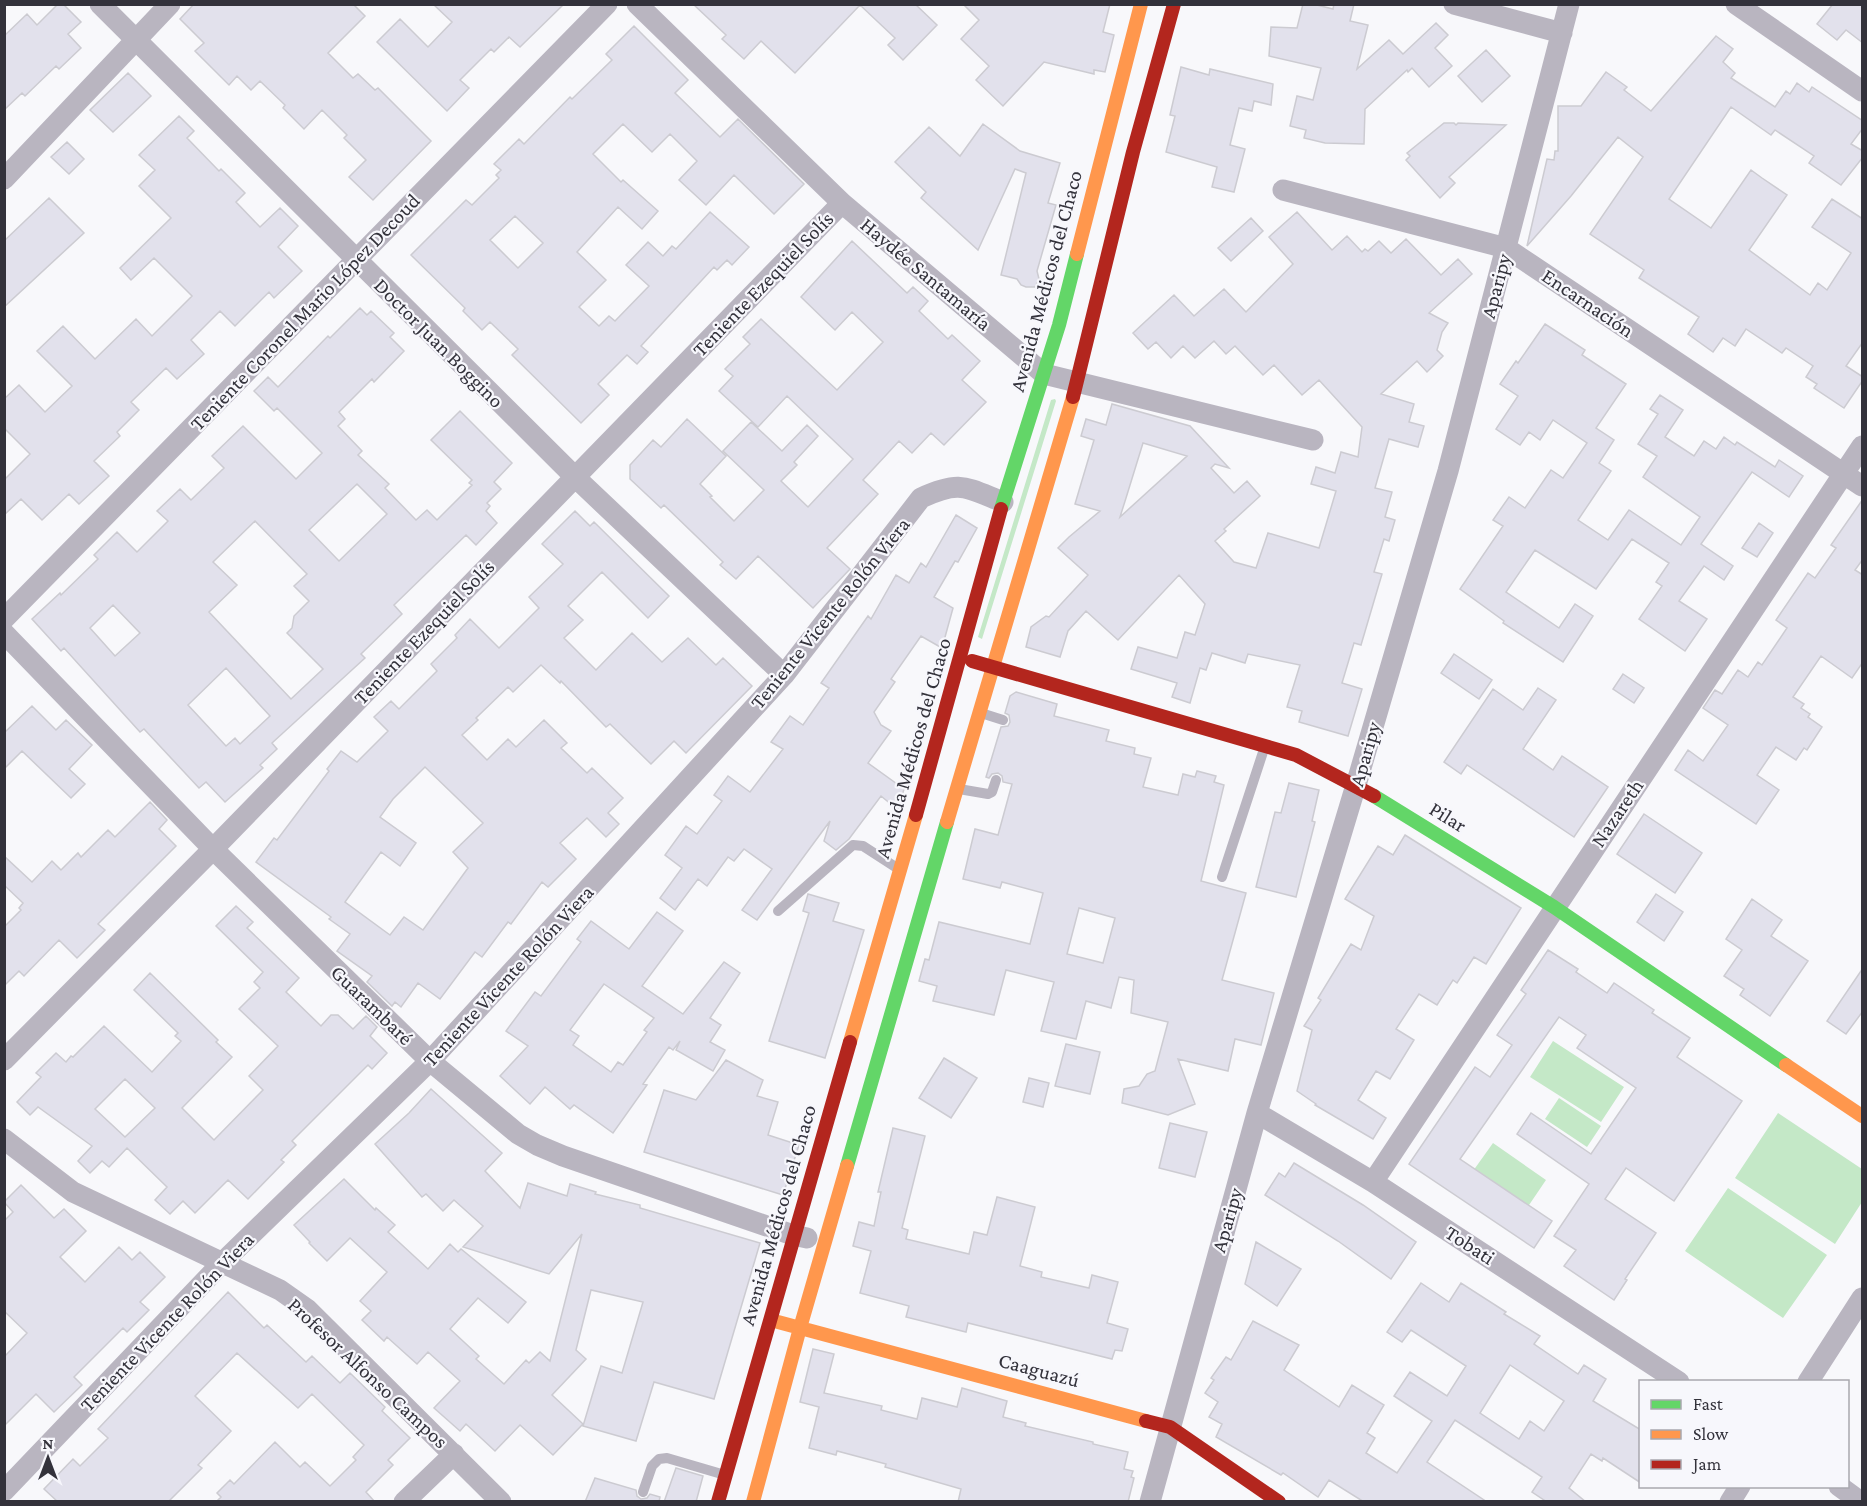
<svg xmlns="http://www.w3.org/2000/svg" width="1867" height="1506" viewBox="0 0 1867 1506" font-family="'Crimson Pro',serif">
<rect width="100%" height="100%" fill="#f8f8fb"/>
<path fill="#c4e8c7" d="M1055 399 1056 401 982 639 978 637 1051 400Z
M1553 1041 1624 1087 1601 1122 1530 1077Z
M1559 1098 1601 1126 1587 1147 1545 1119Z
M1778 1113 1862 1169V1202L1835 1244 1735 1178Z
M1493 1143 1546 1180 1527 1208 1473 1171Z
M1728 1188 1827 1255 1783 1318 1685 1251Z"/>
<path fill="#e2e1ec" stroke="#cccbd1" stroke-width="1.5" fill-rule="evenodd" d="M58 4H63L81 22 68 34 81 48 59 69 56 66 25 96 22 93 4 110V36L27 14 37 25Z
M194 4H353L365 16 328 53 353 78 358 74 375 90 378 88 431 141 373 200 349 177 366 160 344 138 347 135 322 110 304 129 283 108 285 105 260 81 251 90 237 76 229 85 195 51 204 43 180 19Z
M433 4H564L520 47 509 37 494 52 491 49 460 80 469 88 447 111 377 42 400 19 428 47 452 22Z
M693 4H915L937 25 903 60 888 45 895 38 860 5 795 73 761 41 744 59 722 39 726 35Z
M963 4H1110L1103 32 1114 35 1105 72 1094 70V74L1044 62 1003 106 976 80 989 66 961 39 979 20Z
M1303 4H1313L1333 9 1334 4H1354L1350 21 1368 25 1357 69 1389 40 1403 54 1436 23 1448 35 1435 48 1452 66 1429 87 1412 68 1408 72 1407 70 1365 109 1364 144 1325 143 1304 138 1306 130 1290 126 1297 96 1313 100 1321 68 1269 56 1271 27 1297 28Z
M1833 4H1863V43L1846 30 1837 40 1817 24Z
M634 26 688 80 675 93 720 137 738 119 804 184 774 214 734 175 706 205 679 180 697 161 670 134 652 152 623 124 593 154 621 182 623 180 658 211 642 229 618 207 577 252 606 280 579 307 599 326 609 316 615 321 649 286 626 265 648 242 663 256 672 246 676 249 710 212 749 247 732 265 727 260 717 270 714 267 641 346 648 352 637 364 627 355 598 384 609 395 581 423 512 355 518 349 490 322 482 330 463 311 465 308 411 255 466 200 472 205 499 178 496 175 501 170 494 164 519 139 524 144 570 97 572 99 612 60 606 54ZM515 216 543 243 518 268 490 240Z
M1716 36 1733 49 1723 62 1735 73 1731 78 1775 107 1786 91 1790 94 1797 83 1809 92 1812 87 1863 121V128L1851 144 1863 151V157L1841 185 1809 163 1814 156 1775 130 1771 135 1731 107 1669 199 1711 228 1751 170 1762 178 1787 195 1749 250 1810 295 1818 283 1827 290 1851 253 1812 227 1832 199 1863 219V342L1846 366 1863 377V380L1844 408 1814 388 1817 384 1806 377 1813 366 1786 348 1782 353 1746 329 1735 346 1723 338 1713 352 1688 334 1699 317 1639 278 1644 270 1590 234 1643 157 1618 137 1571 196 1527 246 1547 159 1554 160 1555 151H1558V106H1581L1606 72 1627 87 1624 90 1651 111Z
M1486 50 1510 76 1482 102 1458 76Z
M1181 67 1209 75 1210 69 1273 84 1271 105 1254 101 1252 111 1239 108 1230 145 1245 149 1234 192 1212 187 1217 167 1166 152 1175 116 1170 115Z
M128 73 151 96 113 132 90 110Z
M179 116 194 131 187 138 219 171 221 169 245 193 236 202 260 227 280 208 298 226 278 247 302 271 274 298 269 292 235 326 220 311 191 340 204 354 177 379 166 368 131 402 139 410 117 432 120 436 94 461 109 476 79 504 69 494 42 520 21 499 4 515V480L30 454 4 428V399L19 385 45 412 72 386 37 351 63 326 95 359 136 319 152 336 192 296 154 258 131 280 120 268 171 218 139 186 155 170 139 155Z
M1444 123H1454L1456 125 1458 123 1506 125 1449 177 1455 183 1440 198 1406 160 1410 156 1407 153Z
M983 124 1020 151 1060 163 1048 203 1056 205 1037 271 1039 279 1035 287H1026L1021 285 1017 279 1001 275 1026 173 1015 169 978 250 921 198 926 192 895 162 929 127 960 156Z
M67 142 84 159 69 174 51 157Z
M49 198 84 233 4 307V241Z
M1297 212 1332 250 1347 236 1362 252 1365 249 1368 251 1379 241 1391 253 1406 239 1441 275 1458 259 1472 274 1429 313 1448 323 1442 332 1437 350 1443 356 1427 372 1417 361 1381 394 1414 404 1409 422 1424 426 1418 447 1389 439 1375 488 1392 492 1385 517 1395 520 1389 541 1384 539 1374 572 1382 574 1361 645 1354 643 1342 683 1362 689 1348 736 1299 722 1302 711 1287 707 1300 665 1248 654 1245 663 1212 653 1206 670 1200 668 1190 703 1172 697 1177 683 1131 669 1138 647 1177 658 1185 632 1195 635 1205 604 1179 575 1118 640 1086 611 1068 631 1060 657 1026 647 1031 627 1046 616 1049 617 1088 575 1058 548 1069 537 1100 511 1075 504 1094 440 1081 436 1086 419 1106 425 1112 404 1190 426 1229 468 1215 464 1211 468 1234 493 1247 481 1260 496 1224 529 1226 531 1215 541 1234 562 1256 568 1268 533 1319 548 1336 491 1311 484 1316 467 1335 473 1341 452 1358 457 1362 427 1319 380 1302 395 1274 365 1263 375 1235 346 1226 354 1214 341 1195 358 1183 346 1171 358 1156 342 1148 349 1133 333 1174 295 1194 316 1224 289 1246 312 1293 264 1269 237ZM1143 443 1187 456 1120 517 1126 498Z
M1251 218 1263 231 1231 261 1218 248Z
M852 241 907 293 913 287 928 301 919 311 948 339 952 335 980 361 962 380 986 402 944 445 931 433 912 453 899 441 863 480 878 494 827 548 850 569 813 608 758 556 736 579 720 565 723 562 664 505 661 508 630 479V465L653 440 661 447 687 419 726 456 700 484 712 496 710 497 734 521 764 490 723 451 751 422 782 451 807 425 818 436 794 462 797 465 781 481 808 507 853 459 787 396 758 427 719 391 733 376 725 369 750 344 743 337 761 319 837 390 883 342 852 312 835 330 801 297Z
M360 308 367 315 371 311 394 333 390 337 404 351 374 382 372 379 339 412 345 419 338 426 362 451 358 455 389 484 385 488 416 520 427 510 437 520 472 485 469 483 472 480 431 440 460 411 512 463 494 482 501 489 487 503 490 506 486 511 497 523 476 545 466 535 394 605 402 614 361 654 365 658 272 743 277 749 260 765 263 768 225 802 206 782 199 788 144 729 140 732 64 648 61 651 32 619 60 593 61 595 98 559 94 555 117 532 137 552 168 521 157 511 180 489 191 500 224 468 212 456 243 426 296 479 322 453 277 408 274 411 254 391 268 377 278 387 328 336 330 338ZM357 484 387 514 339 561 309 530ZM255 521 307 574 294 586 309 601 294 616 292 628 287 633 323 669 291 699 209 612 237 585 213 562ZM113 605 140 633 115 656 90 628ZM226 668 270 716 240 744 235 738 226 746 188 705Z
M1545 324 1585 350 1582 355 1626 384 1596 428 1614 440 1599 463 1611 471 1578 520 1608 540 1629 510 1681 545 1700 517 1643 477 1657 456 1638 444 1658 414 1650 409 1660 395 1683 410 1665 437 1694 456 1704 441 1716 449 1724 437 1735 445 1737 442 1775 467 1779 460 1803 476 1789 497 1752 472 1701 544 1733 566 1724 580 1704 566 1679 601 1707 619 1685 651 1639 619 1662 586 1656 582 1669 563 1632 539 1596 589 1535 550 1506 592 1559 628 1575 604 1593 616 1563 662 1503 623 1504 621 1460 589 1503 526 1493 520 1509 497 1525 508 1551 470 1563 478 1587 443 1553 420 1540 440 1529 432 1520 445 1496 429 1518 396 1500 384 1516 361 1518 363Z
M1863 499V559L1855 570 1863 575V662L1852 678 1821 656 1793 697 1804 704 1801 708 1810 714 1808 717 1822 727 1807 750 1804 748 1796 760 1776 747 1757 775 1779 790 1756 824 1675 770 1688 750 1703 761 1728 725 1703 708 1715 690 1722 694 1738 670 1748 677 1758 662 1762 665 1787 628 1776 620 1808 573 1815 578 1836 548 1831 545Z
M575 511 590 526 594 522 669 596 648 618 602 572 568 606 583 620 564 638 596 670 632 633 662 662 688 638 716 665 723 658 752 686 686 753 674 741 651 764 610 724 606 727 561 681 560 683 541 665 513 692 508 687 476 718 478 720 462 735 487 760 508 739 516 747 544 720 567 743 561 748 587 773 592 768 623 798 608 813 619 824 606 837 587 818 560 843 576 859 548 887 542 882 511 924 508 922 482 957 475 952 440 999 418 983 401 1007 395 1002 392 1006 367 982 372 976 337 951 350 934 329 919 331 917 256 862 274 838 277 840 329 771 327 769 341 751 357 762 388 731 374 717 391 701 399 709 437 671 431 664 457 638 455 635 470 619 499 648 539 608 529 597 563 564 542 544ZM425 767 483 823 453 852 468 868 423 930 404 917 390 935 345 902 381 852 400 866 416 843 380 817 393 799Z
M956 515 977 528 958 562 955 561 934 597 953 608 942 648 921 636 891 679 895 682 874 712 881 725 891 731 868 763 904 789 898 810 881 796 849 839 836 850 824 841 830 821 757 920 742 910 772 869 744 849 734 861 728 857 707 886 698 879 675 910 660 898 682 868 665 855 686 826 697 834 722 801 714 795 728 776 750 792 783 749 771 742 790 716 803 725 829 688 821 683 868 616 871 619 896 575 909 583 921 563 926 567Z
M1759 523 1773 533 1757 557 1742 548Z
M1454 654 1492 680 1479 699 1441 673Z
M1623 674 1644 688 1634 703 1613 689Z
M1538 688 1556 700 1523 749 1553 770 1562 756 1608 787 1574 837 1467 765 1461 774 1444 762 1493 689 1523 710Z
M1016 692 1057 704 1054 716 1109 730 1106 741 1135 748 1134 754 1151 758 1143 787 1178 795 1183 774 1195 777 1197 771 1216 776 1214 782 1224 785 1201 881 1246 893 1222 980 1274 993 1261 1045 1235 1039 1228 1071 1178 1059 1195 1104 1168 1115 1122 1103 1124 1089 1139 1086 1147 1074 1155 1071 1168 1022 1131 1013 1134 980 1119 977 1111 1008 1086 1001 1076 1039 1041 1031 1054 982 1006 970 994 1015 933 1001 937 986 919 981 925 959 929 960 939 922 1030 944 1043 893 1002 882 1000 888 963 879 975 829 998 835 1012 784 1003 782 1002 776 998 773 992 774 989 778 986 777 1001 727 1008 726 1010 722 1009 715 1005 713 1010 696ZM1079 908 1115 918 1103 963 1067 954Z
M32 706 56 730 66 720 92 745 69 769 85 784 71 798 22 751 4 769V733Z
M1289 783 1319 790 1312 821 1315 822 1296 897 1256 887 1275 812 1281 813Z
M150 802 167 820 159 829 176 846 98 924 105 930 77 958 59 940 24 976 19 971 4 986 5 926 21 910 19 908 23 903 4 885V856L32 882 52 861 61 870 78 853 81 857 108 830 115 837Z
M1644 814 1702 853 1675 893 1617 854Z
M1405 835 1521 908 1486 964 1474 957 1457 983 1453 980 1437 1005 1419 994 1396 1029 1414 1040 1390 1079 1376 1071 1358 1100 1386 1118 1373 1139 1315 1105 1316 1104 1297 1091 1312 1030 1304 1026 1321 1000 1318 998 1351 944 1361 950 1374 916 1345 899 1378 846 1393 855Z
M808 894 839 903 833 921 864 930 825 1058 769 1041 809 913 803 911Z
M1656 894 1683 912 1664 941 1637 922Z
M1752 899 1782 920 1771 936 1808 961 1770 1016 1740 995 1744 989 1724 976 1742 950 1726 939Z
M236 906 253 922 247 928 299 978 286 992 321 1026 331 1015H338L353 1029 366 1016 377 1027 370 1036 387 1053 372 1069 368 1065 292 1141 296 1145 281 1160 284 1162 248 1199 228 1180 195 1213 183 1201 170 1214 155 1200 167 1187 127 1148 109 1167 102 1161 90 1173 78 1161 92 1146 38 1107 30 1115 17 1102 41 1077 36 1073 56 1053 66 1062 71 1056 73 1057 104 1026 152 1072 181 1041 175 1036 178 1033 134 990 150 973 218 1040 216 1042 232 1057 182 1108 214 1140 263 1090 249 1076 278 1046 239 1009 260 988 254 982 263 972 216 926ZM125 1079 155 1108 125 1137 95 1109Z
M657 912 683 931 642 986 683 1014 724 962 740 973 710 1018 721 1025 710 1042 725 1050 713 1071 676 1050 680 1041 673 1050 669 1047 643 1084 647 1085 613 1133 574 1105 570 1109 545 1087 530 1104 500 1076 528 1046 506 1031 535 992 541 996 581 942 577 939 591 921 629 949ZM604 984 654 1018 644 1030 647 1032 623 1065 618 1062 611 1072 573 1045 579 1036 570 1030Z
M1548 950 1578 969 1576 972 1607 993 1614 983 1654 1010 1652 1013 1690 1038 1677 1057 1742 1101 1674 1201 1626 1168 1605 1199 1656 1233 1625 1279 1627 1280 1614 1300 1564 1266 1576 1250 1554 1236 1589 1184 1517 1134 1531 1113 1591 1154 1636 1088 1577 1048 1586 1035 1559 1017 1460 1159 1552 1221 1534 1248 1409 1164 1475 1067 1490 1077 1512 1045 1497 1035 1526 994 1521 990Z
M1863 968V1011L1846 1034 1827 1021Z
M1066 1044 1100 1052 1090 1094 1055 1086Z
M944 1058 977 1078 951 1118 919 1098Z
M726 1060 763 1080 757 1096 778 1102 768 1135 799 1145 783 1195 644 1152 664 1090 696 1100Z
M1029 1078 1049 1083 1043 1107 1023 1102Z
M431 1089 502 1153 485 1171 520 1208 528 1183 567 1196 570 1184 596 1192 595 1194 640 1205V1208L760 1243 714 1399 654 1382 636 1441 583 1426 601 1366 622 1373 643 1302 591 1290 576 1350 586 1359 552 1395 583 1424 553 1455 520 1425 495 1451 466 1424 460 1431 434 1408 460 1381 428 1352 417 1364 387 1337 384 1341 362 1320 371 1311 360 1301 387 1272 350 1238 327 1261 309 1243 310 1242 294 1225 344 1179 375 1210 376 1208 395 1225 388 1232 428 1269 450 1244 458 1252 461 1249 526 1302 508 1323 478 1298 450 1329 479 1356 476 1359 504 1384 526 1360 529 1363 540 1352 550 1361 582 1234 549 1274 463 1247 483 1226 454 1200 443 1211 426 1194 422 1197 375 1144 409 1113Z
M1170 1123 1207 1132 1195 1177 1159 1168Z
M893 1128 925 1136 902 1228 908 1230 906 1239 969 1254 974 1232 987 1235 997 1197 1035 1207 1020 1266 1042 1272 1041 1277 1089 1288 1092 1275 1118 1282 1107 1323 1128 1329 1122 1351 1115 1350 1112 1359 968 1323 966 1332 906 1317 909 1306 860 1293 871 1251 853 1246 859 1222 874 1226 881 1192H878Z
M1294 1163 1363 1205 1416 1242 1391 1279 1338 1241 1265 1195 1279 1173 1285 1177Z
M21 1185 54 1218 64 1209 86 1231 60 1257 85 1282 119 1247 132 1260 140 1252 165 1277 140 1302 149 1310 127 1332 123 1328 74 1377 82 1385 54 1412 36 1394 4 1426V1357L27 1333 4 1311V1221L13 1212 4 1202Z
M1256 1242 1301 1269 1277 1306 1245 1284Z
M1421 1283 1449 1302 1461 1283 1506 1312 1504 1314 1540 1336 1534 1344 1578 1374 1584 1365 1606 1379 1593 1401 1641 1430V1483L1603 1458 1602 1461 1591 1454 1569 1488 1586 1502H1547L1532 1492 1542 1477 1455 1420 1427 1462 1487 1502H1364L1329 1480 1318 1497 1283 1473 1281 1475 1216 1437 1222 1424 1209 1417 1218 1402 1205 1393 1214 1380 1211 1378 1226 1357 1231 1360 1253 1321 1299 1345 1284 1370 1339 1407 1352 1385 1384 1405 1367 1433 1375 1438 1366 1453 1397 1473 1432 1421 1394 1396 1410 1372 1447 1396 1466 1366 1411 1330 1402 1342 1387 1332ZM1510 1365 1564 1401 1544 1431 1530 1421 1519 1439 1480 1413Z
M228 1292 264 1328 267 1325 306 1362 312 1356 340 1383 350 1373 385 1407 382 1411 410 1438 388 1460 393 1465 366 1492 375 1502H216L221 1497 217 1493 230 1480 234 1484 275 1442 300 1467 305 1462 330 1486 356 1460 353 1457 364 1445 312 1394 298 1408 237 1353 195 1396 231 1431 198 1465 202 1468 168 1502H58L44 1489 73 1459 80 1466 108 1438 98 1429Z
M813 1349 834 1354 824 1393 882 1406 881 1410 917 1419 922 1398 957 1407 962 1388 1007 1401 1003 1417 1026 1423 1025 1426 1093 1442V1444L1128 1452 1124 1469 1133 1471 1131 1477 1134 1478 1128 1502H958L961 1489 885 1467 886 1464 837 1451 836 1455 809 1448 819 1407 800 1402Z
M676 1468 703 1476 696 1502H664Z
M595 1478 636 1490 637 1496 641 1499 647 1498 650 1494 660 1497 659 1502H585Z"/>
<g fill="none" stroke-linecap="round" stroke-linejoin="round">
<path stroke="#b9b5c0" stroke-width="10" d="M981 713 1003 720
M959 789 988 794 992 792 996 780
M1222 877 1265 746
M778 911 853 845 863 846 897 868
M643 1492 652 1466 659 1459 667 1458 725 1475"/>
<path stroke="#b9b5c0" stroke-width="21" d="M100 4 575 477 784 675
M637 4 842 203 1044 374 1313 440
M1454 4 1562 33
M1736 4 1862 91
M4 179 170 4
M1283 190 1506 248 1862 486
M4 619 607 4
M4 633 213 849 430 1061 518 1134 537 1145 563 1156 793 1235 807 1238
M4 1060 213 849 842 203
M1257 1113 1373 1182 1679 1382
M4 1139 73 1192 280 1290 307 1309 501 1502
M1373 1182 1862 446
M1808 1382 1862 1298
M1839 1486 1861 1502
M4 1491 222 1263 430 1061 784 675 921 498C960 480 965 487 1003 502
M404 1502 454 1454
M1150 1502 1257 1113 1356 785 1448 471 1569 4
M1730 1502 1740 1486"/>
<path stroke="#63d668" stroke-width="14" d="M1001 509 1059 325 1077 254
M1374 796 1554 907 1786 1065
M847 1166 947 822"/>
<path stroke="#ff974d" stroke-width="14" d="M1077 254 1141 4
M947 822 1073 397
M850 1042 916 815
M1786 1065 1862 1116
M778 1322 1146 1421
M753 1502 800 1328 847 1166"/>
<path stroke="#b3261e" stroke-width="14" d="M1073 397 1133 152 1174 4
M972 661 1296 755 1374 796
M916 815 1001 509
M1146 1421 1170 1427 1279 1502
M718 1502 850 1042"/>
</g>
<g text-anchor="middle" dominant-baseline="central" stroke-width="4.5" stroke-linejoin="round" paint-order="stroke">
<g font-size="21" fill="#33323b" stroke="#f7f7fc">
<text transform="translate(926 274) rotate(40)">Haydée Santamaría</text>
<text transform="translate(1046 281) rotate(-75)">Avenida Médicos del Chaco</text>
<text transform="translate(763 284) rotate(-46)">Teniente Ezequiel Solís</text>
<text transform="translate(1496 286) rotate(-75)">Aparipy</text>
<text transform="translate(1588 303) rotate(34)">Encarnación</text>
<text transform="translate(305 312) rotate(-46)">Teniente Coronel Mario López Decoud</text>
<text transform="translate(439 343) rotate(45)">Doctor Juan Boggino</text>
<text transform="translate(830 613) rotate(-51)">Teniente Vicente Rolón Viera</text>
<text transform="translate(424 632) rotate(-46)">Teniente Ezequiel Solís</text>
<text transform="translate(913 748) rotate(-74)">Avenida Médicos del Chaco</text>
<text transform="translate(1365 754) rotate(-74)">Aparipy</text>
<text transform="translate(1617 813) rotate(-56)">Nazareth</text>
<text transform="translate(1448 817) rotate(32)">Pilar</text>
<text transform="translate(508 976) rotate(-47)">Teniente Vicente Rolón Viera</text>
<text transform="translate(372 1005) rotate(44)">Guarambaré</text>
<text transform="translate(778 1215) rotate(-74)">Avenida Médicos del Chaco</text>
<text transform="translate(1227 1220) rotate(-74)">Aparipy</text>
<text transform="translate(1470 1245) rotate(33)">Tobati</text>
<text transform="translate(167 1322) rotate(-46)">Teniente Vicente Rolón Viera</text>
<text transform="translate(1039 1370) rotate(15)">Caaguazú</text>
<text transform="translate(368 1373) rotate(43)">Profesor Alfonso Campos</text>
</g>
</g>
<rect width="1867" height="1506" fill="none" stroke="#33323b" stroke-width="12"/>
<rect x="1639" y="1380" width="210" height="108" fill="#f7f7fc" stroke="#a9a8af" stroke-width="1.5"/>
<rect x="1651" y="1400" width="30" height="9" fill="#63d668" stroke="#a9a8af" stroke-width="1.5"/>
<text x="1693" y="1410" font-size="18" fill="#33323b">Fast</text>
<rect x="1651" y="1430" width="30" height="9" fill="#ff974d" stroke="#a9a8af" stroke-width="1.5"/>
<text x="1693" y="1440" font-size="18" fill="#33323b">Slow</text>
<rect x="1651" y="1460" width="30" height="9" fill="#b3261e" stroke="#a9a8af" stroke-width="1.5"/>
<text x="1693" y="1470" font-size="18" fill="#33323b">Jam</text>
<g transform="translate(48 1458)" stroke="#f7f7fc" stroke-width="4.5" paint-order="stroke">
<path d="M0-4.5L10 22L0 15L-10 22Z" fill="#33323b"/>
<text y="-9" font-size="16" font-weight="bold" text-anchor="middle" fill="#33323b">N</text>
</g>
</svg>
